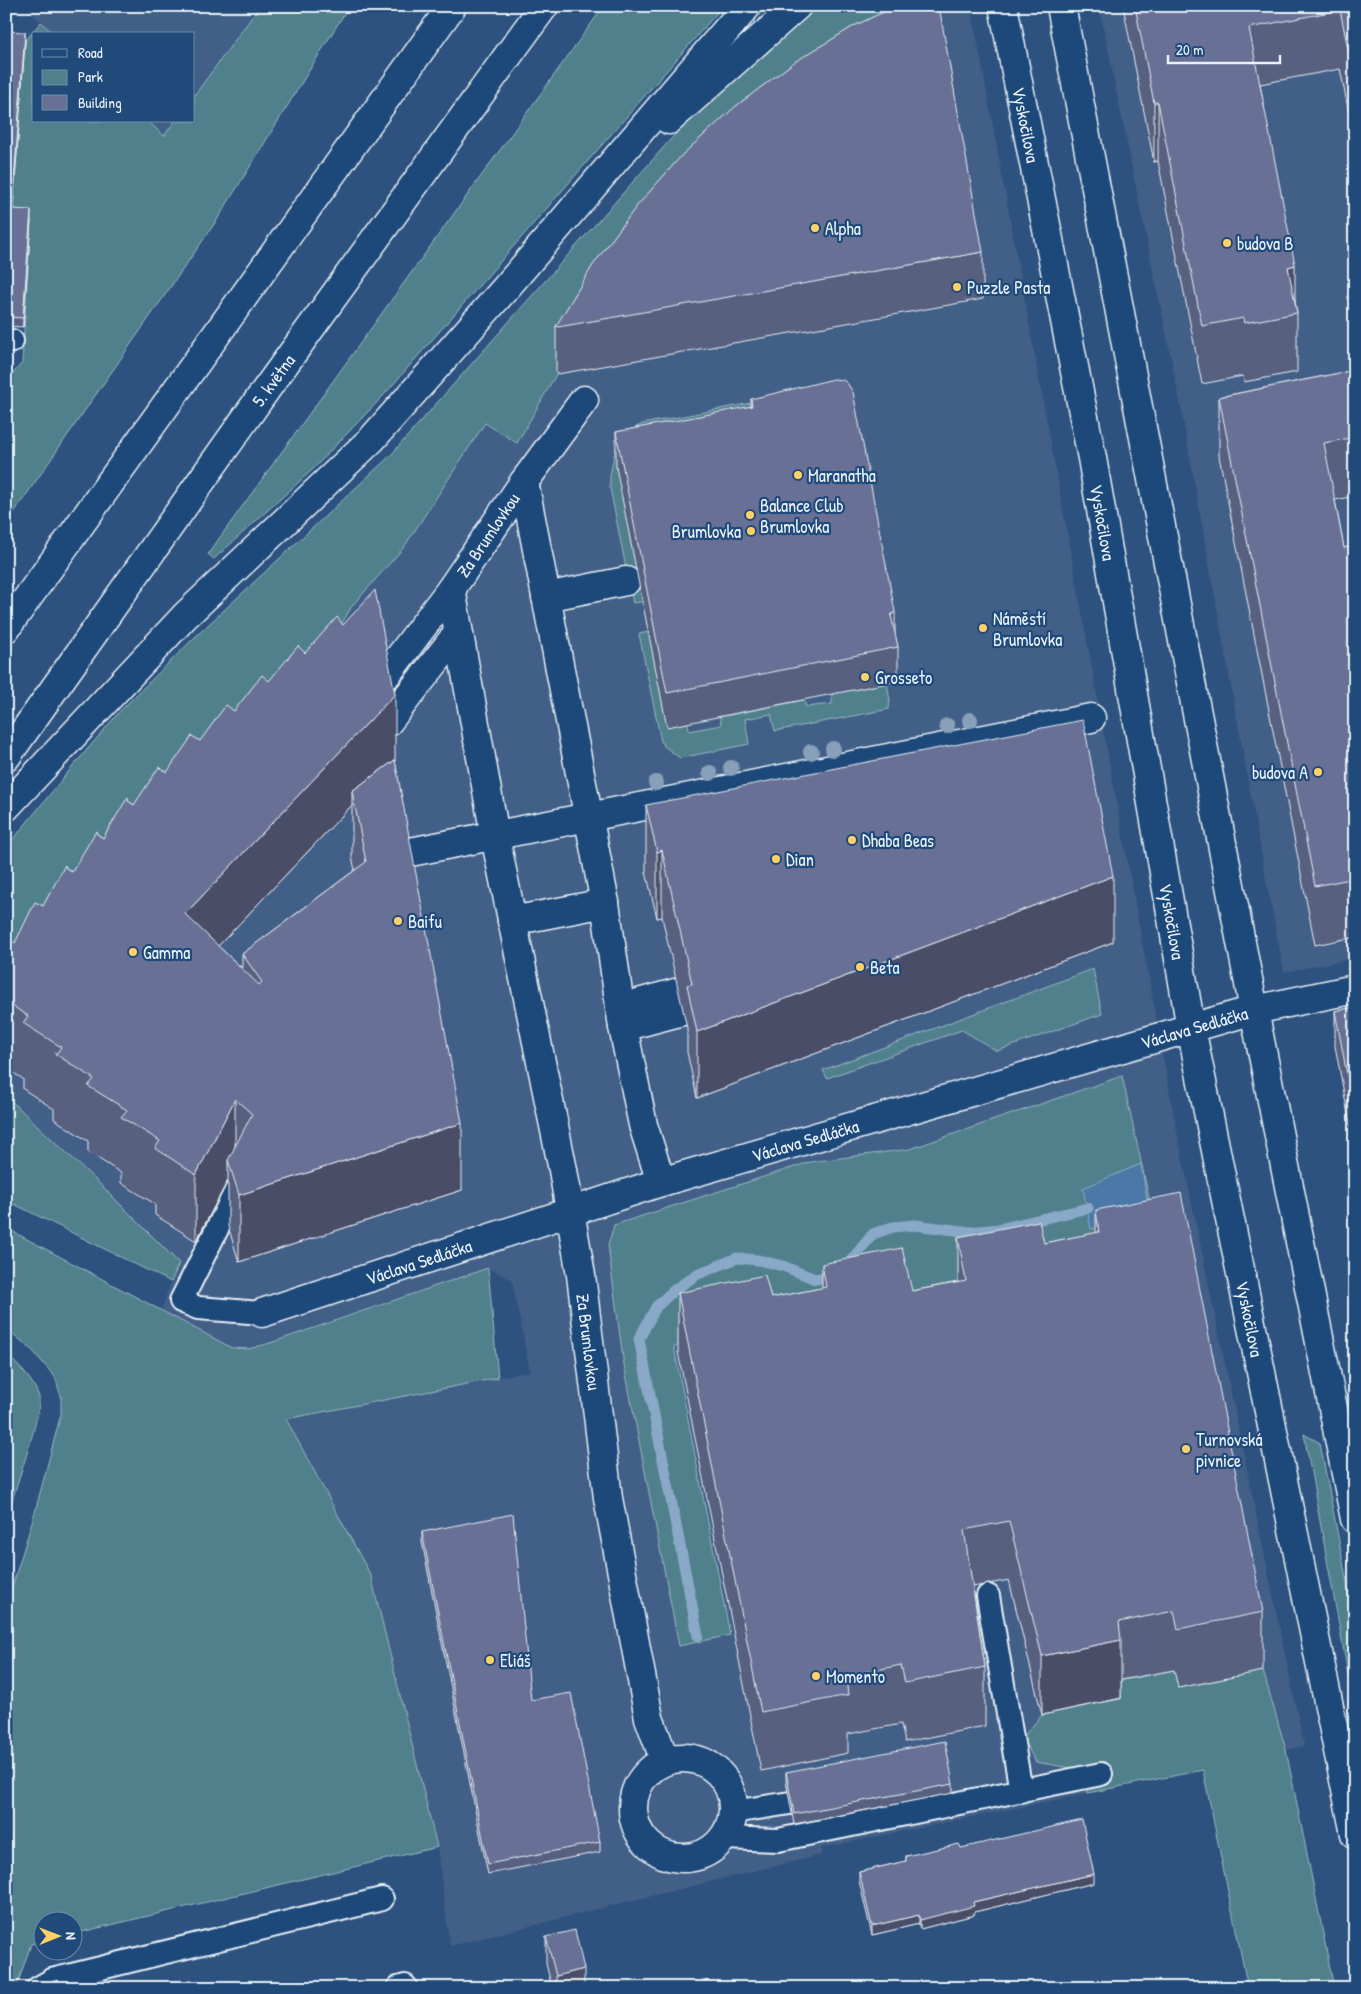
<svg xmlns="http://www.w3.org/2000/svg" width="1361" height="1994" viewBox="0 0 1361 1994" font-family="'Patrick Hand',sans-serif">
<rect width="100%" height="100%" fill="#2e527f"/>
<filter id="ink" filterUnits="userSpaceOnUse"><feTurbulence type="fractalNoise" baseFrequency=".02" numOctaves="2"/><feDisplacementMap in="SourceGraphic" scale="10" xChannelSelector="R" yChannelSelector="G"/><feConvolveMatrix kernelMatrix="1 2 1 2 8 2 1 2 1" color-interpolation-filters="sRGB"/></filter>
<g filter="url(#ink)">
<path fill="#425e88" d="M24 6H260L194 96V34H54Z
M926 6H971L1175 1122 1304 1746 1182 1774 821 1848V1855L634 1900 450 1946 437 1847 371 1576 286 1418 530 1371 512 1280 488 1268 249 1349 232 1348 161 1310 178 1263 102 1186 6 1096V1004L328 647 352 606 404 547 485 423 517 443 582 329Z
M1099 6H1355V958L1284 972 1267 885 1179 397Z
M148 121H175L164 136Z"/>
<path fill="#4f808c" stroke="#9cb8c2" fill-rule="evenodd" d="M260 6H349L217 220 6 524V382L22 363 31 220 12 218 25 41 41 22 54 34H34V121H148L164 136 175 121H194V96Z
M604 6H723L384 395 312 470 214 559 208 554Z
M820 6H926L582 329 517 443 485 423 404 547 352 606 328 647 6 1004V848L69 771 121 710 194 638 390 456 679 130 760 53Z
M798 394 642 602 633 603 610 488V475L616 447 623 435 642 424Z
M649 632 688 723 689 731 721 725 720 717 804 700 806 707 832 704V694L887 683 890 701 889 709 775 731 771 714 745 719 749 744 680 758 664 746 661 741 639 634Z
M1093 969 1102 1014 997 1051 962 1030 827 1078 823 1070Z
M1122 1076 1159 1243 674 1347 730 1635 679 1646 623 1359 608 1245 614 1225 810 1162 910 1149ZM1141 1164 1091 1229 1084 1188Z
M6 1096 102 1186 179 1263 171 1282 6 1200Z
M6 1228 232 1348 249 1349 270 1343 488 1268 498 1378 286 1419 371 1576 437 1847 73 1934 72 1922H42V1941L31 1944 16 1988H6V1607L35 1512 61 1414V1396L55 1377 32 1350 6 1328Z
M6 1355C19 1365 34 1381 39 1397 43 1411 12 1499 6 1518Z
M1304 1434 1320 1443 1355 1624V1712Z
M1174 1670 1179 1688 1263 1671 1286 1750 1334 1988H1248L1203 1770 1088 1793 1083 1768H1070L1036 1762 1022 1738 1042 1715 1121 1699 1119 1681Z"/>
<path fill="#4b78a6" stroke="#8aa8c7" d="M1141 1164 1150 1217 1091 1229 1083 1188Z"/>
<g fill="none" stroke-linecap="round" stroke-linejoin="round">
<path stroke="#8aa8c7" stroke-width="11" d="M698 1636 639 1339 656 1307 673 1291 696 1275 737 1258 758 1260 783 1266 815 1279 828 1277 844 1269 873 1234 893 1227 915 1225 970 1232 999 1229 1088 1208"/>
<defs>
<path id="lane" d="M6 341H12
M241 1181 181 1301 198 1308 262 1313
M988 1596 1021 1791
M733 1812 790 1803
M723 1838 778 1840 1101 1774
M38 1988 52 1980 382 1899
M398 1988 405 1986"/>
<g id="street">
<path d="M524 482 584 400"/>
<path d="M546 597 626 581"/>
<path d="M380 683 451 589"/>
<path d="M387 723 458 633"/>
<path d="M400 854 1091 718"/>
<path d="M512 921 605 903"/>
<path d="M620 1008 679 992"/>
<path d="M623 1027 683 1011"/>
<path id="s1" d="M661 1182 643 1125 623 1027 605 903 524 482 451 589 495 836 563 1170 581 1275 608 1498 649 1718 665 1761"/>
<path id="s2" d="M262 1313 661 1182 1191 1028 1254 1010 1355 989"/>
<circle cx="683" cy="1808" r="50"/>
</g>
<g id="secondary">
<path id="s3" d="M1003 6 1092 458 1191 1028 1355 1834"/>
<path d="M1061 6 1254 1010 1355 1519"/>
</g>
<g id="highway">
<path d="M669 120 797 6"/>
<path d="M6 628 452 6"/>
<path id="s4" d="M6 757 265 391 544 6"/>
<path d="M6 807 185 616 372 439 504 290 747 6"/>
</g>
</defs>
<use href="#lane" stroke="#e8f1f8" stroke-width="26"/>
<use href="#street" stroke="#e8f1f8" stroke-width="31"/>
<use href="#secondary" stroke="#e8f1f8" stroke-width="31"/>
<use href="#highway" stroke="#e8f1f8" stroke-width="31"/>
<use href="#lane" stroke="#1f4a7a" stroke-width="22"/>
<use href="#street" stroke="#1f4a7a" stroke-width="28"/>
<use href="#secondary" stroke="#1f4a7a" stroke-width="28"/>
<use href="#highway" stroke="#1f4a7a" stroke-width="28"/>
</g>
<g fill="#88a0b9">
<circle cx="970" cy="720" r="8"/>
<circle cx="947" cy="726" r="8"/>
<circle cx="833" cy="749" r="8"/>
<circle cx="811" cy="752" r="8"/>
<circle cx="731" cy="768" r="8"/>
<circle cx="710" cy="773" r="8"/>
<circle cx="656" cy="783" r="8"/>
</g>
<path fill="#596080" stroke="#e8f1f8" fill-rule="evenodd" d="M1123 6H1355V142L1340 69 1260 84 1297 313V372L1244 382 1243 376 1202 384 1158 161 1154 162Z
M6 31 25 41 13 209 31 220 23 327 6 326Z
M983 252V299L558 374 556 373V326Z
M1355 370V496L1335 500 1344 548 1355 545V937L1315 945 1219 456V397Z
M751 399 895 635 898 647V681L667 727 616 467V432L751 407Z
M269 681 395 760 462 1190 239 1262 228 1226V1180L196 1241 155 1215V1204L121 1183V1173L88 1152V1141L54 1119V1109L23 1089V1079L6 1068V939L15 943 43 906 66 868 72 872 97 834 103 838 128 801 134 805 200 741 234 711ZM352 805V857L355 870 242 954V968L218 946Z
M646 805 1113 942 697 1098 687 1052V1028L662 917 657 918 646 872Z
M1355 1007V1151L1335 1046V1011Z
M1096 1210 1263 1612V1671L1178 1688 1174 1670 1121 1680V1698L1042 1715 1009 1580 973 1587 985 1667V1726L905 1742 901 1724 848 1734V1753L761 1771 678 1352V1293L771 1298 822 1288V1264L912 1291 958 1282V1237L1044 1243 1096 1233Z
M422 1532 531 1700 600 1842V1852L488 1874 422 1542Z
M786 1772 953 1784V1793L794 1824 786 1781Z
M961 1848 1094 1883 974 1912V1915L920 1929 919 1924 872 1935 859 1881V1872L906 1861V1856Z
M546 1937 584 1988H552L546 1964Z"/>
<path fill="#494e68" stroke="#e8f1f8" d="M25 32V41L12 218V209Z
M1158 102V161L1154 162V103Z
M31 210V220L23 327V318Z
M1295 265V313L1288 267Z
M895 612V647L891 615Z
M395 694V760L352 791V805L185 981V914Z
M662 850V917L657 918V852Z
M1113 876V942L697 1098V1032Z
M235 1099V1165L228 1160V1180L196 1241V1175Z
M462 1123V1190L239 1262V1195Z
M1121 1640V1698L1042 1715V1656Z
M1094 1874V1883L974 1912V1915L920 1929V1920L973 1902Z
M919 1915V1924L872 1935V1926Z
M584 1969V1988H556V1976Z"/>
<path fill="#687095" stroke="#e8f1f8" d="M896 6H939L983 252 587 322 558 327 556 326 593 265 636 207 683 154 736 106 793 63 854 26Z
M1135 6H1355V83L1340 10 1249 28 1295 265 1288 267 1297 313 1244 323 1243 318 1202 326 1158 102 1154 103Z
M6 31 25 32 12 209 31 210 23 318 6 317Z
M1355 370V437L1324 443 1344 548 1355 545V878L1315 886 1219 397Z
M834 379 843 380 847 383 853 392 895 612 891 615 898 647 667 693 616 432 752 406 751 399Z
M375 590 395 694 185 914 259 985 262 982 242 954 366 862 352 791 395 760 462 1123 239 1195 228 1160 252 1114 235 1099 196 1175 155 1148 160 1141 121 1117 127 1110 88 1086 94 1079 54 1053H57L61 1047 23 1023 28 1016 6 1002V939L7 938 15 943 35 902 43 906 65 865 66 868 72 872 96 831 97 834 103 838 128 797V801L134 805 159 767 167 772 192 736 200 741 226 705 234 711 262 675 269 681 298 646 305 653 337 617 343 625Z
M1083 720 1113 876 697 1032 687 985 692 984 662 850 657 852 646 805Z
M1355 1007V1117L1335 1011Z
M1181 1193 1263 1612 1178 1629 1174 1611 1119 1622 1121 1640 1042 1656 1009 1521 964 1530 985 1667 905 1683 901 1665 846 1676 848 1695 761 1712 678 1293 765 1275 771 1298 826 1287 822 1264 902 1248 912 1291 966 1281 958 1237 1039 1221 1044 1243 1099 1232 1096 1210Z
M513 1514 531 1700 571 1693 600 1842 488 1864 422 1532Z
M945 1741 953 1784 794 1814 786 1772Z
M1082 1820 1094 1874 973 1902 974 1906 920 1920 919 1915 872 1926 859 1872 906 1861V1856L959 1844 961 1848Z
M575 1930 584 1969 556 1976 546 1937Z"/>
</g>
<g fill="#ffd166" stroke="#1f4a7a" stroke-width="2">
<circle cx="815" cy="228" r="5"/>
<circle cx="1227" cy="243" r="5"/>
<circle cx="957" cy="287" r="5"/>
<circle cx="798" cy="475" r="5"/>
<circle cx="750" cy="515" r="5"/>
<circle cx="751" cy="531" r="5"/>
<circle cx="983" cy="628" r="5"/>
<circle cx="865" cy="677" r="5"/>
<circle cx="1318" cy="772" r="5"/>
<circle cx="852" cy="840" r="5"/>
<circle cx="776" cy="859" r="5"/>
<circle cx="398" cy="921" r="5"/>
<circle cx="133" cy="952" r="5"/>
<circle cx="860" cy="967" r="5"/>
<circle cx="1186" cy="1449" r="5"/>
<circle cx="490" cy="1660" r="5"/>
<circle cx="816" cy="1676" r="5"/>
</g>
<g text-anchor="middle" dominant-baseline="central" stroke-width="4.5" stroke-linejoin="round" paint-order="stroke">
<g font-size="18" fill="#e8f1f8" stroke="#1f4a7a">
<text stroke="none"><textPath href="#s3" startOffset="121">Vyskočilova</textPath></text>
<text stroke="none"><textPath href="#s4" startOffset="462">5. května</textPath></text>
<text stroke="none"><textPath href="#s3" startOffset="526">Vyskočilova</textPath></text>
<text transform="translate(488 535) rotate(-56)">Za Brumlovkou</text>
<text stroke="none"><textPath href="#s3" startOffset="931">Vyskočilova</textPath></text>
<text stroke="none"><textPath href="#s2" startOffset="975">Václava Sedláčka</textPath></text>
<text stroke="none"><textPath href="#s2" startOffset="570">Václava Sedláčka</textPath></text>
<text stroke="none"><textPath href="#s2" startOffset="165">Václava Sedláčka</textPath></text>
<text stroke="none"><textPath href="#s3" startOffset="1336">Vyskočilova</textPath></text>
<text stroke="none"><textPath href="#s1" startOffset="1609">Za Brumlovkou</textPath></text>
</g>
<g font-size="18" fill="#e8f1f8" stroke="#1f4a7a" text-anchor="start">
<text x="825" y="228">Alpha</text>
<text x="1237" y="243">budova B</text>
<text x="967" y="287">Puzzle Pasta</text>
<text x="808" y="475">Maranatha</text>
<text x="760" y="505">Balance Club<tspan x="760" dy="21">Brumlovka</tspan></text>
<text x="741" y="531" text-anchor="end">Brumlovka</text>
<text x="993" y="618">Náměstí<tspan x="993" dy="21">Brumlovka</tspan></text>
<text x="875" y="677">Grosseto</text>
<text x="1308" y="772" text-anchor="end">budova A</text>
<text x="862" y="840">Dhaba Beas</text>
<text x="786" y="859">Dian</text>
<text x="408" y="921">Baifu</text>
<text x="143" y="952">Gamma</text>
<text x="870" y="967">Beta</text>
<text x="1196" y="1439">Turnovská<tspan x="1196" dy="21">pivnice</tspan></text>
<text x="500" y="1660">Eliáš</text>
<text x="826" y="1676">Momento</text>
</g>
</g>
<rect width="1361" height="1994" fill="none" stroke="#1f4a7a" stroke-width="25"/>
<rect x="12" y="12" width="1336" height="1969" fill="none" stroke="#e8f1f8" stroke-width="2" filter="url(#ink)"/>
<rect x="32" y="32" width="162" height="90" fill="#1f4a7a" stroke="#6f8dac"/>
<rect x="42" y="49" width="25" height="8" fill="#1f4a7a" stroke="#6f8dac"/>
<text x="78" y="58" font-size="15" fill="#e8f1f8">Road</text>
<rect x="42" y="70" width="25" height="15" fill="#4f808c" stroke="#6f8dac"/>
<text x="78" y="82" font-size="15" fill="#e8f1f8">Park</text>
<rect x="42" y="95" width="25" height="15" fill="#687095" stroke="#6f8dac"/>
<text x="78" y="108" font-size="15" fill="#e8f1f8">Building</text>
<g transform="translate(58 1936) rotate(89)"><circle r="24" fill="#1f4a7a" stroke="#6f8dac"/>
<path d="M0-4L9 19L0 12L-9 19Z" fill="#ffd166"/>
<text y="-8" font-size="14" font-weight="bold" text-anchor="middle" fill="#e8f1f8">N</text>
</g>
<path d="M1168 55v8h112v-8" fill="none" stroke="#e8f1f8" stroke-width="2.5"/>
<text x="1176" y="55" font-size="15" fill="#e8f1f8" stroke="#1f4a7a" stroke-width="4" paint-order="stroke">20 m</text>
</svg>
